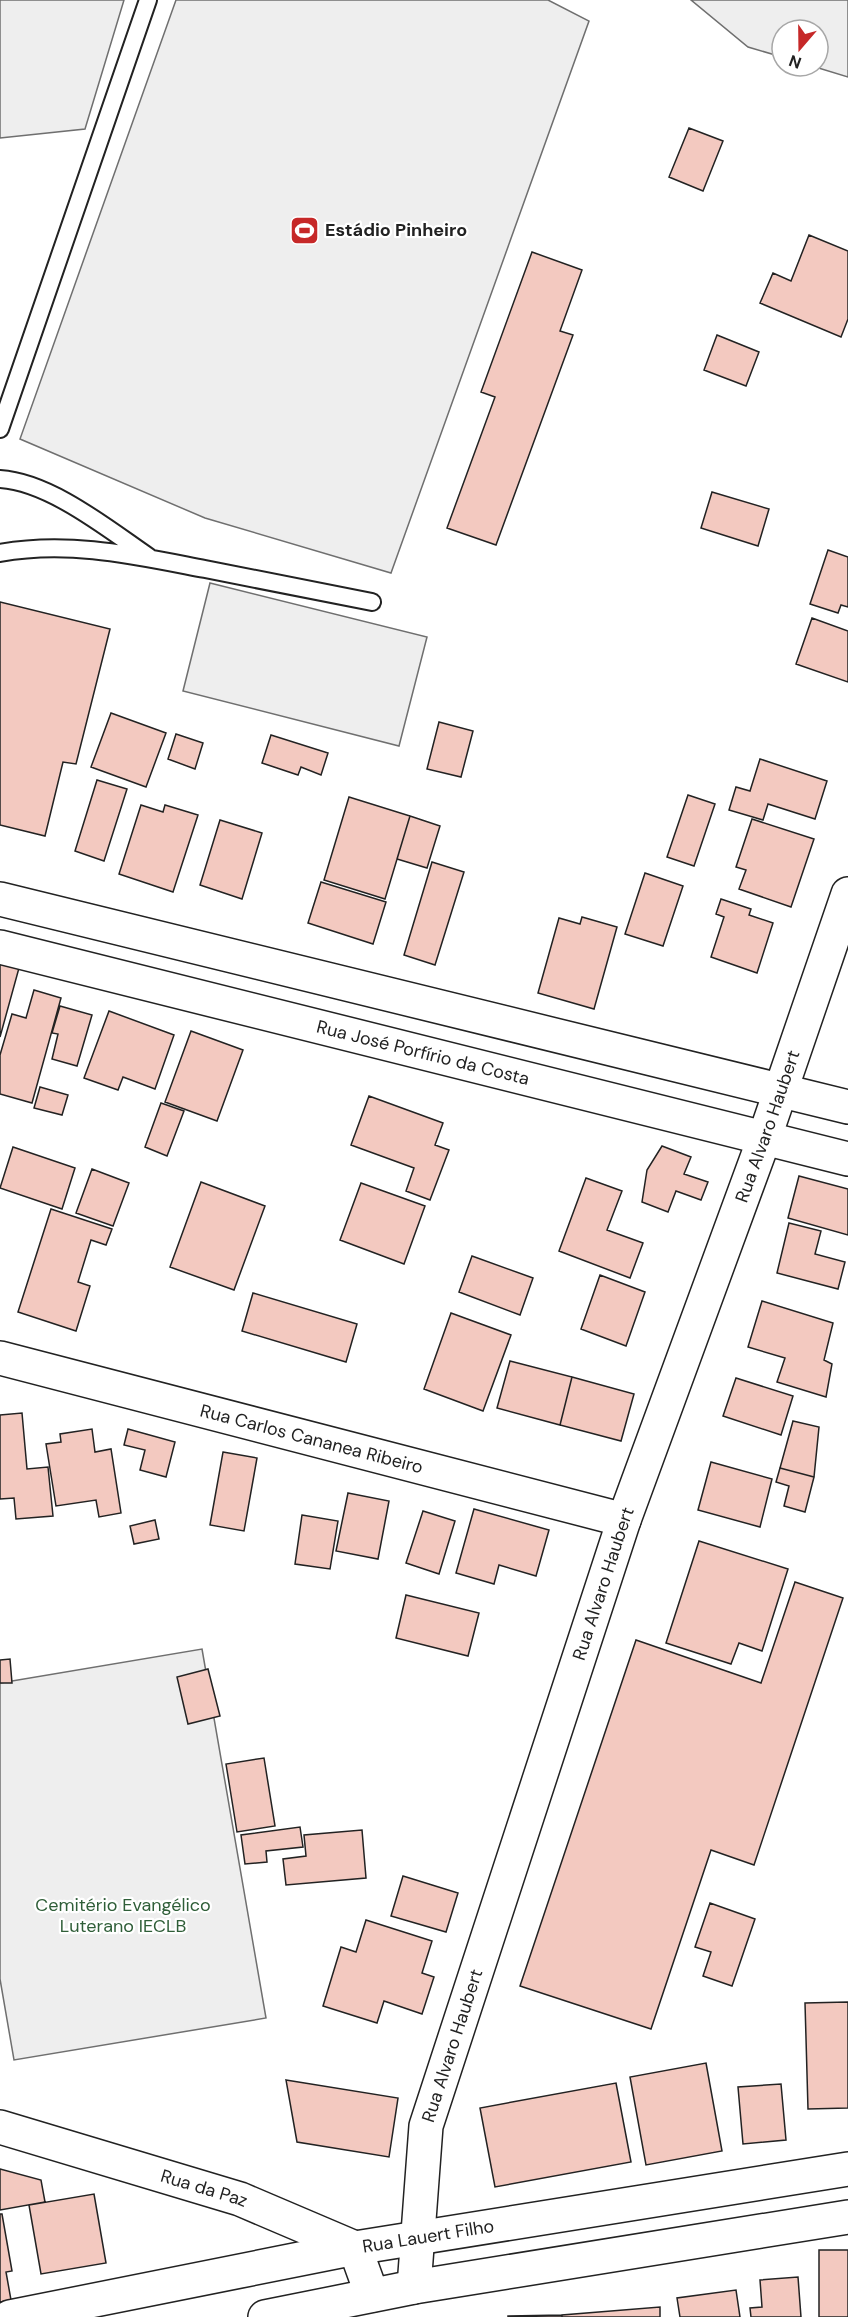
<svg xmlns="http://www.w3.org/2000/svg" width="848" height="2317" viewBox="0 0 848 2317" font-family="'DM Sans',sans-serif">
<rect width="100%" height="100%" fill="#fff"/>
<path fill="#eee" stroke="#6f6f6f" stroke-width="1.5" d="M0 0H124L85 129 0 138Z
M176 0H548L589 21 391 573 205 518 20 439Z
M691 0H848V77L812 66H818V30H782V57L748 47Z
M210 583 427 637 399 746 183 691Z
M202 1649 266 2018 14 2060 0 1979V1683Z"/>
<path fill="#f3c9c0" stroke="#222" stroke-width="1.5" d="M689 128 723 141 703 191 669 177Z
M809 235 848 251V319L841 337 760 303 773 273 791 281Z
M532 252 582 270 560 331 573 335 496 545 447 528 495 397 481 392Z
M717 335 759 352 746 386 704 370Z
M712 492 769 509 758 546 701 528Z
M828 550 848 557V607L841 605 838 613 810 604Z
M0 602 110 629 76 764 63 762 45 836 0 825Z
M812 618 848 631V682L796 664Z
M111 713 166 733 146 787 91 767Z
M439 722 473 731 461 777 427 769Z
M176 734 203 743 195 769 168 759Z
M271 735 328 753 321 775 301 767 298 775 262 763Z
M760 759 827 781 815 819 768 804 763 820 729 810 736 787 750 791Z
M97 780 127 789 104 861 75 851Z
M688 795 715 804 694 866 667 857Z
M349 797 410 816 385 899 324 880Z
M141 805 163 812 165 805 198 815 173 892 119 874Z
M410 816 440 826 427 868 397 859Z
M752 819 814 839 791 907 739 889 746 870 736 867Z
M220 820 262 833 242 899 200 885Z
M432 862 464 872 435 965 404 955Z
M645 873 683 886 663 946 625 934Z
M321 882 386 902 373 944 308 923Z
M721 899 751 909 749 915 773 923 757 973 711 957 724 917 716 914Z
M582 917 617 927 594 1009 538 993 559 918 580 924Z
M0 962 19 968 0 1037Z
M34 990 61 998 32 1103 0 1094V1055L12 1014 26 1018Z
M60 1006 92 1015 77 1066 52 1059 58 1034 52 1033Z
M109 1011 174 1035 155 1089 123 1077 118 1090 84 1078Z
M191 1031 243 1050 217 1121 165 1102Z
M40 1087 68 1095 62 1115 34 1108Z
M369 1096 443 1123 435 1145 449 1150 430 1200 406 1191 414 1168 351 1145Z
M161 1103 184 1111 167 1156 145 1147Z
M662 1146 691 1157 684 1174 708 1182 701 1200 676 1191 668 1212 642 1202 647 1170Z
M13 1147 75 1168 62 1209 0 1188Z
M92 1169 129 1183 113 1226 76 1213Z
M799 1176 848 1189V1235L788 1218Z
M586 1178 622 1191 607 1230 643 1243 630 1278 559 1251Z
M201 1182 265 1206 234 1290 170 1267Z
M361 1183 425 1206 404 1264 340 1240Z
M51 1209 112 1229 106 1245 91 1240 78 1282 90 1286 76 1331 18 1312Z
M789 1223 821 1231 815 1254 845 1262 838 1289 777 1273Z
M472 1256 533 1278 520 1315 459 1292Z
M600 1275 645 1292 626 1346 581 1329Z
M253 1293 357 1324 346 1362 242 1331Z
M762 1301 833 1323 824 1360 832 1364 826 1397 777 1382 785 1358 748 1347Z
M451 1313 511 1335 483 1411 424 1389Z
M510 1361 572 1377 560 1425 497 1408Z
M572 1377 634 1394 621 1441 560 1425Z
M736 1378 793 1396 781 1435 723 1416Z
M22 1413 27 1469 48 1467 53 1516 16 1519 14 1498 0 1499V1415Z
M793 1421 819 1427 814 1477 780 1468Z
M92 1429 95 1452 111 1449 121 1513 99 1517 96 1500 56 1506 46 1444 61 1442 60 1434Z
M128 1429 175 1442 166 1477 140 1470 145 1450 124 1445Z
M223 1452 257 1458 244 1531 210 1525Z
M711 1462 772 1479 760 1527 698 1510Z
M780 1468 814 1477 805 1512 784 1506 789 1486 776 1482Z
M348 1493 389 1501 378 1559 336 1551Z
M474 1509 549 1530 536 1576 499 1565 494 1584 456 1573Z
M423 1511 455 1521 439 1574 406 1563Z
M302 1515 338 1521 330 1569 295 1564Z
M155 1520 159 1539 134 1544 130 1526Z
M699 1541 788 1569 762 1651 739 1643 731 1664 666 1643Z
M795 1582 843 1598 754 1865 711 1850 651 2029 520 1986 636 1640 761 1683Z
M406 1595 479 1613 468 1656 396 1638Z
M10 1659 12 1683H0V1660Z
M208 1669 220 1716 188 1724 177 1677Z
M264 1758 275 1826 237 1832 226 1764Z
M300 1827 303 1847 266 1851 267 1862 245 1864 241 1835Z
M362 1830 366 1878 286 1885 283 1859 306 1856 304 1835Z
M403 1876 458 1893 446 1932 391 1916Z
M710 1903 755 1919 732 1986 703 1976 711 1952 695 1947Z
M366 1920 432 1941 422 1973 434 1977 422 2014 384 2001 377 2023 323 2006 341 1947 356 1952Z
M848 2002V2108L808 2109 805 2003Z
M706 2063 722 2151 646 2165 630 2077Z
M286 2080 398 2098 389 2157 297 2142Z
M616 2083 631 2162 495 2187 480 2108Z
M781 2084 786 2140 743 2144 738 2087Z
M0 2169 41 2180 45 2202 0 2210Z
M94 2194 106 2263 41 2274 29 2205Z
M0 2214H2L12 2271 6 2272 11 2300 0 2302Z
M819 2250H848V2317H819Z
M798 2277 801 2317H751L750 2308 762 2307 760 2280Z
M736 2290 740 2317H680L677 2298Z
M660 2307V2317H562V2315Z
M562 2315V2317H508V2316Z"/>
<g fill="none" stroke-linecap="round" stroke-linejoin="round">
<defs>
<path id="service" d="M0 429 148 0
M0 479C50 482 108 529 149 557
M0 553C69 540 137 556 205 569 260 580 316 591 372 602"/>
<g id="minor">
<path id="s1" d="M0 1358 624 1520"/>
<path id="s2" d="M0 2127 240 2199 355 2248 372 2295"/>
<path id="s3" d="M414 2287 426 2126 624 1520 764 1139 848 894"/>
</g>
<g id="tertiary">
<path d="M0 899 848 1107"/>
<path id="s4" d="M0 947 848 1159"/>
</g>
<g id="primary">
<path id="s5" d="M10 2317 355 2248 848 2169"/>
<path d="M265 2317 414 2287 848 2217"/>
</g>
</defs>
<use href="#service" stroke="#222" stroke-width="20"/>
<use href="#minor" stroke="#222" stroke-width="36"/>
<use href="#tertiary" stroke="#222" stroke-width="36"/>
<use href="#primary" stroke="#222" stroke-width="36"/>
<use href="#service" stroke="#fff" stroke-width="16"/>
<use href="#minor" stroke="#fff" stroke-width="33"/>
<use href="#tertiary" stroke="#fff" stroke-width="33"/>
<use href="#primary" stroke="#fff" stroke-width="33"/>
</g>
<defs>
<symbol id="stadium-square" viewBox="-11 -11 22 22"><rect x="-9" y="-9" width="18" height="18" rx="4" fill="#c62828" stroke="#fff"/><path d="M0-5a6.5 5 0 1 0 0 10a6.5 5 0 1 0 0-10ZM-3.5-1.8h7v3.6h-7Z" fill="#fff"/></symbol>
</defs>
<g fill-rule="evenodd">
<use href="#stadium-square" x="288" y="214" width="33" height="33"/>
</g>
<g text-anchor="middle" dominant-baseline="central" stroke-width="4.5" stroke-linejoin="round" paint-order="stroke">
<g font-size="18" font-weight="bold" fill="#222" stroke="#fff" text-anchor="start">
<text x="325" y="230">Estádio Pinheiro</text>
</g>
<g font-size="18" fill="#222" stroke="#fff">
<text stroke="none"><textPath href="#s4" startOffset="436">Rua José Porfírio da Costa</textPath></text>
<text stroke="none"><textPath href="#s3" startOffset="1218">Rua Alvaro Haubert</textPath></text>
<text stroke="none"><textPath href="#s1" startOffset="322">Rua Carlos Cananea Ribeiro</textPath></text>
<text stroke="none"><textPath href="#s3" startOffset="732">Rua Alvaro Haubert</textPath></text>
<text stroke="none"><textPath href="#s3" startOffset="246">Rua Alvaro Haubert</textPath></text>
<text stroke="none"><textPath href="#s2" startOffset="213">Rua da Paz</textPath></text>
<text stroke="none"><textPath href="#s5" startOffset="426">Rua Lauert Filho</textPath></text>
</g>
<g font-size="18" fill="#2f5e38" stroke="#fff">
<text x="123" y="1905">Cemitério Evangélico<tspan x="123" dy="21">Luterano IECLB</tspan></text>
</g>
</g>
<g transform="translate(800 48) rotate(200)"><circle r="28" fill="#ffffff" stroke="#a7a7a7" stroke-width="1.5"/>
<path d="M0-4.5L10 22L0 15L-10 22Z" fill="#c62828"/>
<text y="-9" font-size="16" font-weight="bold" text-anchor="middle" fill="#222222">N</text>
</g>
</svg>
